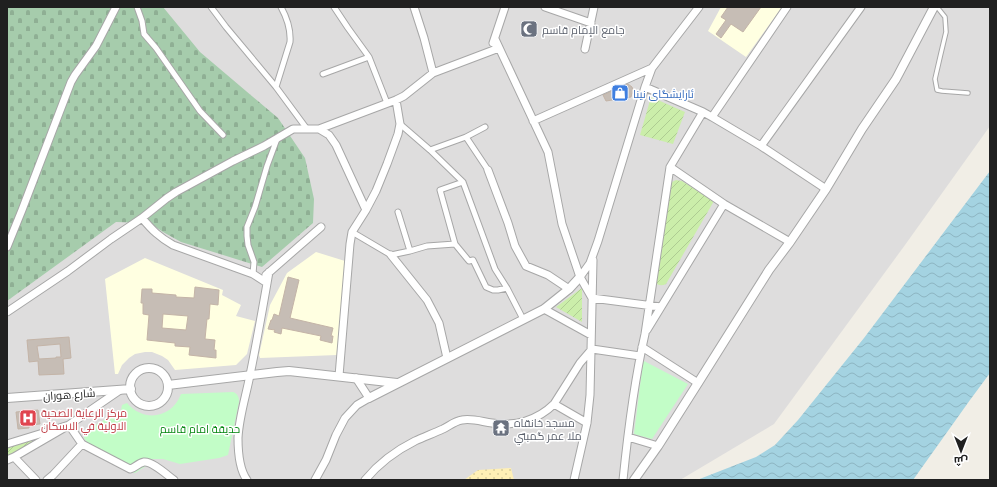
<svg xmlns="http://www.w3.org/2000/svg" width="997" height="487" viewBox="0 0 997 487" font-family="Lato,Cairo,sans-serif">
<defs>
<pattern id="sand-dots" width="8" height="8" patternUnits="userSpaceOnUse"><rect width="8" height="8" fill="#fff0b6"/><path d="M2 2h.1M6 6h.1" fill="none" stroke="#dace9c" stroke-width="1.8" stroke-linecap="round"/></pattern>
<pattern id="cemetery-stones" width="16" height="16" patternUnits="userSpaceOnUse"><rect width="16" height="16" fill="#a6ccac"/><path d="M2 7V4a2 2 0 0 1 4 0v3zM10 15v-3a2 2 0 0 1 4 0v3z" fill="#8faf94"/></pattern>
<pattern id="garden-furrows" width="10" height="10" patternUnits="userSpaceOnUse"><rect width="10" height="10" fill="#cbeeaa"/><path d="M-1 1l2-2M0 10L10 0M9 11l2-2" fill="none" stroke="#aecc92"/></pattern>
<pattern id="water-waves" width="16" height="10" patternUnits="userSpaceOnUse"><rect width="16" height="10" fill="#a4d3e1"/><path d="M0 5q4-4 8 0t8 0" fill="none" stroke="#8db5c1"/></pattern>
</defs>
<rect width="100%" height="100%" fill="#f1eee6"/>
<path fill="#dedddd" d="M7 7H990V126L905 245 774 424 680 480H7Z"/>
<path fill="#ffffe1" d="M721 7H782L746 57 708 31Z
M316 252 345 261 337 355 260 358 259 355 270 305 287 273Z
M145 258 223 290 222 295 241 305 236 316 255 321 247 354 236 365 175 370 168 360 162 356 152 352H145L135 354 129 358 122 365 118 374H115L105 279Z"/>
<path fill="url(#sand-dots)" d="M511 468 514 480H464L478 470Z"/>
<path fill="url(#cemetery-stones)" d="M7 7H163L200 52 278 118 305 158 314 199 313 223 262 267 181 242 163 232 150 223 116 222 7 301Z"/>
<path fill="#c2fdc7" d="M644 361 688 384 652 439 634 434 643 362Z
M233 392C238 394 239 397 239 402L228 455 219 458 180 464 163 459H152L146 466 135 473 126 470 93 451 84 438V434L85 431 121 410 122 405 127 403C144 423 172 418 181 394Z"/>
<path fill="url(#garden-furrows)" d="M651 97 685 112 673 144 640 135Z
M676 180 682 181 714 201 666 284C662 286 658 286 655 282L670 184 672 182Z
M582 288V322L556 307Z
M44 436 7 456V447Z"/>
<path fill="url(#water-waves)" d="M990 171V373L970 400 913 480H697L756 457 775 445 798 420 864 338Z"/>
<path fill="#c6bdb5" stroke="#c4b4a7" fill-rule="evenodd" d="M728 7H761L743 32 731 24 721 38 716 34 726 20 721 17Z
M628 84 632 87 634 93H632L631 97 606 101 603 95Z
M288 277 299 280 290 318 333 328 331 336H333L332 343 320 340 321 336 282 328 281 334 274 332 275 330 268 329 271 320H272L274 314 279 316Z
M195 287 219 290 218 305 210 304 209 319H207L205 339 215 340 214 350H216V358L189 355 190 347 175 346V343L147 340 149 315 143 314V303H141L142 289H152V293L176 295V297L194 298ZM163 314 188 316 186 330 162 328Z
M69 337 71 358 63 359 64 374 39 375 38 361 29 362 27 340ZM60 344 61 357H56V358L39 359 37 346Z
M38 410 40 424 29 425V428L18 429 16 412Z"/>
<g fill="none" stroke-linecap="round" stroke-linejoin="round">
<defs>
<path id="service" d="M937 7 945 17 946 32 941 53 935 79 937 90 942 91 968 93"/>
<path id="pedestrian" d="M137 7 142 21 144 34 156 48 200 111 223 135
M211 7 226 27 276 87
M281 7C287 18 291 29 290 42L276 87 307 129
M334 7 348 28 369 57 387 103
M323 74 369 57
M400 124 430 150 463 182
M466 137 485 127
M430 150 466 137 488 170
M398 212 410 251
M352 232 391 255 410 251 427 246 455 244
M253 274 254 262 248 245 247 236V227L255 207 267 166 277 139
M507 288 498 290H493L486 287 473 260 469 261 455 244 440 190 463 182 495 269 507 288 523 319"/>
<path id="minor" d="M414 7 424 38 433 73
M545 7 591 23
M495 39 548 152 562 224 580 277
M493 43 505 7
M585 49 594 7
M645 87 703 112
M712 117 761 146
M533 121 652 68
M670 167 724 204 790 242
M488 170 508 223 515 246 526 266 548 275 569 289
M826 189 761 146 861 7
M366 210 376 191 387 164 398 134 400 124 396 100
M142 218C152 230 159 237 173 245L253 274 267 283
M7 247 22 210 71 82 75 75 96 46 116 7
M391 255 427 300 439 323 447 358
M266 275 321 227
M661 307 592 298 580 277 590 263 598 241 645 87 652 68 699 7
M544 309 591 335
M7 312 68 271 111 239 142 218 167 198 176 192 233 161 264 146 293 129H319
M647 330 724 204
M642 347 698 383
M339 376 350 244 352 232 366 210 336 145 329 135 319 129 396 100 404 96 433 73 499 48
M554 404 587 423
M628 437 658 446
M7 444 69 425 82 444 130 469C135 468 138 463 144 462 152 461 167 475 174 480
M14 457 36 480
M7 460 14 457 69 425 120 390
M47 480 53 475 82 444
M247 480C239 469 238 451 238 438 239 417 246 396 250 375 257 341 263 306 269 272
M315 480 326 460 336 435 345 418 357 405 369 398 356 378
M365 480C379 463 395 451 415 441 424 437 434 433 443 429 449 426 455 421 462 420 472 418 483 422 492 423 515 427 538 420 554 404L580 363 592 349 640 356
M574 480 587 423 590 395 593 260
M623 480C628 431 634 382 645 334L670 167 703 112 712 117 787 7"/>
<path id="tertiary" d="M130 387a19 19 0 1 1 38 0a19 19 0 1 1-38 0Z
M168 385 277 372 289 371 397 383
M7 398 131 389
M369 398 544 309 569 289 580 277
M634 480 658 446 698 383 769 270 790 242 826 189 862 129 896 79 934 7"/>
</defs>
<use href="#service" stroke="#a7a7a7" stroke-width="5.5"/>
<use href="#pedestrian" stroke="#a7a7a7" stroke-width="7"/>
<use href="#minor" stroke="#a7a7a7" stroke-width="9"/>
<use href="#tertiary" stroke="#a7a7a7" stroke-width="10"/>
<use href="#service" stroke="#fff" stroke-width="3.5"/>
<use href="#pedestrian" stroke="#fff" stroke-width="5"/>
<use href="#minor" stroke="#fff" stroke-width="7"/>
<use href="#tertiary" stroke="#fff" stroke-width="8"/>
</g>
<defs>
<symbol id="mosque-square" viewBox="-11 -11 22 22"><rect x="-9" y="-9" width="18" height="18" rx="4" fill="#6b7280" stroke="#fff"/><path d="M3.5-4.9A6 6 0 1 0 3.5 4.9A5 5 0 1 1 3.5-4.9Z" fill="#fff"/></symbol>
<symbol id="shop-square" viewBox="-11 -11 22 22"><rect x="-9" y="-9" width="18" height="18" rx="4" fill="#3f7fe0" stroke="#fff"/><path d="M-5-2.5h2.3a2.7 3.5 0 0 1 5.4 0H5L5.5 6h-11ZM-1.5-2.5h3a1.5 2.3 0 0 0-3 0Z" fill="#fff"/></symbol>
<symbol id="hospital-square" viewBox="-11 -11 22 22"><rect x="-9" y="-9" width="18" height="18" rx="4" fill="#e0444e" stroke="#fff"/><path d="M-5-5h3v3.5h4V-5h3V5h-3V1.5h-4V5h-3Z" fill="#fff"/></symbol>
<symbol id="temple-square" viewBox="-11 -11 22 22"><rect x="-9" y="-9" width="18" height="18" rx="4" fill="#6b7280" stroke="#fff"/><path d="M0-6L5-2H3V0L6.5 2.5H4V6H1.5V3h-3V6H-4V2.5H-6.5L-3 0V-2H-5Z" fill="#fff"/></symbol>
</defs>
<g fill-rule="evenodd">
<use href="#mosque-square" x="519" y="19" width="20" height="20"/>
<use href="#shop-square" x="610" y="83" width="20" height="20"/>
<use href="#hospital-square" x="18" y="408" width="20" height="20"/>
<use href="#temple-square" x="491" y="418" width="20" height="20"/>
</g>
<g text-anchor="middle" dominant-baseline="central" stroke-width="3" stroke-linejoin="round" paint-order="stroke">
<g font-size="11" fill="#5b616d" stroke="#fff" text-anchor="start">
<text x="542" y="29">جامع الإمام قاسم</text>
<text x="514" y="422">مسجد خانقاه<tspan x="514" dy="13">ملا عمر گمبتي</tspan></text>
</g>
<g font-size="11" fill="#366cbe" stroke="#fff" text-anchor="start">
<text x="633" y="93">ئارایشگای نینا</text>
</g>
<g font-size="11" fill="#202020" stroke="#fff">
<text transform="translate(69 394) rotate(-4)">شارع هوران</text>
</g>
<g font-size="11" fill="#be3a42" stroke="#fff" text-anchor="start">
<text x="41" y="412">مركز الرعاية الصحية<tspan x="41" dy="13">الاولية في الاسكان</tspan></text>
</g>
<g font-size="11" fill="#058710" stroke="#fff">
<text x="200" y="428">حديقة امام قاسم</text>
</g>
</g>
<rect width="997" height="487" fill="none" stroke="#202020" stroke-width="16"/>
<g transform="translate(961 451) rotate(180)" stroke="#ffffff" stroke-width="3" paint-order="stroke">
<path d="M0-3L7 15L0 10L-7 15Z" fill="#202020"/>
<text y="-6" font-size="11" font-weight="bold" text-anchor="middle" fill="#202020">ش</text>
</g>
</svg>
